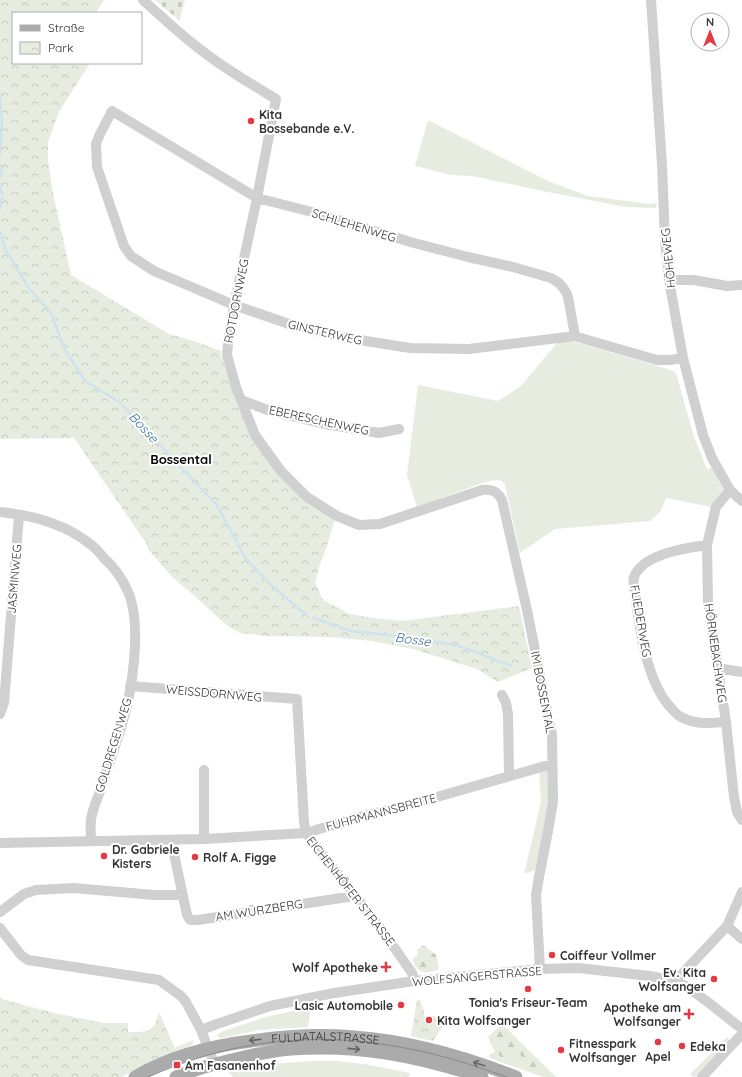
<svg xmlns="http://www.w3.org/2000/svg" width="742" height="1077" viewBox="0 0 742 1077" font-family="Quicksand,sans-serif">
<defs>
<pattern id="forest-firs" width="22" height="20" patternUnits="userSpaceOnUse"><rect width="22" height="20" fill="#e6ecdf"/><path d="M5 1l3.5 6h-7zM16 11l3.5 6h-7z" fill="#c6cbc0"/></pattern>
<pattern id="cemetery-stones" width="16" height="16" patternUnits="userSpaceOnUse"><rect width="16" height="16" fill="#e6ecdf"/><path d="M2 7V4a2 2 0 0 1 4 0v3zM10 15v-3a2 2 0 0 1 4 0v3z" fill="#c6cbc0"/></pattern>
<pattern id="park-crowns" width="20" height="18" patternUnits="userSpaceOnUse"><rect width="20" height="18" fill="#e6ecdf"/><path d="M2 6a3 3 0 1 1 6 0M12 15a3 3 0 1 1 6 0" fill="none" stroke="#c6cbc0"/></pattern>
</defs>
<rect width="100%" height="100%" fill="#fff"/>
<path fill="#e6ecdf" d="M428 120 550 182 588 196 650 204 657 203 656 208 626 207 543 191 472 176 451 175 415 166Z
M565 341 575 342 671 370 676 373 694 437 707 469 712 467 723 489 713 508 707 506 666 498 660 512 650 521 555 529 520 553 505 485 502 481 494 480 482 483 417 507 407 475 418 385 498 401 521 386 557 343Z
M551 765 553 802 538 869 524 874 541 802 539 768Z
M311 1007 308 1027 259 1030 222 1038H220L218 1036V1034L221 1032 266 1017Z
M502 1024 556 1077H543L490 1058 489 1055 495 1052 488 1037Z
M727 1037 730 1041 695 1077 691 1076V1073Z
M194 1040 192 1045 176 1051 174 1048Z
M313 1061H337L364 1064 410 1073 409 1077H233L228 1071 256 1065Z"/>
<path fill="url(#forest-firs)" d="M422 946H425L436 955 439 968 438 970C430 972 422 975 416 967 414 964 413 962 413 958L418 955 417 950Z
M502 1030C511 1030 514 1036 517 1043L524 1045 529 1055 536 1057 542 1065 544 1072 541 1074 539 1073 534 1068 529 1069C521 1061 524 1049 509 1052L506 1060 503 1062 501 1060C499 1051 494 1044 494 1035Z"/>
<path fill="url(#cemetery-stones)" d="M155 0H185L179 21V20Z"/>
<path fill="url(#park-crowns)" d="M0 0H104L96 13H13V63H90L59 112 48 142V161L53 193 71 275 169 334 194 341 221 351V355L233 388 253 437 335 519 326 549 319 567 315 583 323 600 350 614 373 618 402 621 519 606 532 668 498 682 477 669 413 649 372 641 330 637 266 636 240 633 226 625 197 598 171 576 148 549V546L74 438 0 439Z
M0 997 5 1000 54 1013 104 1023H128V1032C148 1032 154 1033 159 1012L176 1051 138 1068 122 1077H0Z
M417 1000H420L424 1011V1017L446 1015 444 1025 433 1041 411 1036Z"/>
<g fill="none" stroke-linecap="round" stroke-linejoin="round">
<path stroke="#cfe2ee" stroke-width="2.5" d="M0 94 2 120 0 155
M0 165 2 172 0 177
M0 184 2 194
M0 208 2 198
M0 231 5 249 28 287 51 313 65 350 85 381 119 402 216 504 246 559 273 587 306 615
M313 618 351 631 415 638 459 646 512 666"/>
<path stroke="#d0d0d0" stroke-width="10" d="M143 0C162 17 181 35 201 50 225 69 251 84 276 99L257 198 234 305 229 334 227 355 236 387 255 435 281 471 307 497 337 516 359 525 380 524 482 490C492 489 497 491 502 500L527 610 552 735 553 802 548 831 539 877 536 895 540 969
M651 0 662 165 665 241 669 280 683 358 703 435 712 458 730 490 742 501
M669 280H694L727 286 742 285
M575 336 569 302 567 294 564 289 559 283 551 278 513 267 468 257 414 243 312 212 257 198 112 111 100 134 96 144 97 167 124 246 131 256 154 271 234 305 292 325 347 338 410 348 469 349 575 336 591 341 657 360H670L683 358
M241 400 270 411 325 424 379 433 399 429
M730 490 716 507 711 528 707 545 708 602 726 722 734 797 737 812 742 820
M0 512C31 515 65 524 90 544 95 547 99 552 103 557 114 567 123 579 129 594 142 628 132 693 121 728 114 750 106 772 99 794 96 802 92 811 91 820 90 826 91 834 91 841
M707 545C686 548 648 553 636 573 633 577 633 581 634 586 639 622 645 682 672 709 675 712 677 715 681 717 697 725 709 723 726 722
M718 668 742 672
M130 686 297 699 304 822 306 833 382 930 412 973 414 981
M502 695 506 703 508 714 509 776
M0 714 4 703 19 515
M204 770V839
M171 840 187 915 190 920H198L354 896
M0 843 204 839 306 833 359 817 416 803 552 764
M0 912 24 894 36 890 74 888 154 895H176L182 894
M727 926 742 939
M0 928 21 955 28 960 159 980 181 996 186 1002 201 1030 214 1063
M674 981 682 974 727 926 742 892
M201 1030 217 1024 270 1006 334 993 414 981 540 969 578 968 650 976 674 981 686 986 709 1003 742 1029
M702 1077 742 1034"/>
<g stroke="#ababab" stroke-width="13">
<path id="s1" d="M135 1077C171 1056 210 1046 251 1041 285 1036 320 1034 354 1037 409 1041 465 1057 516 1077"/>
<path d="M176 1077C197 1068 218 1063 240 1058 257 1054 274 1050 291 1049 359 1044 417 1056 482 1077"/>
</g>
<path stroke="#888" stroke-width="1" d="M148 1077C234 1039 318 1030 410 1049 443 1055 475 1066 507 1077"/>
</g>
<defs><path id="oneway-shaft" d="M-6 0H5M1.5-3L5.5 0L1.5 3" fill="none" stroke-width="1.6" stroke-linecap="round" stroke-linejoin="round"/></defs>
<g stroke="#636363">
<use href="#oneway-shaft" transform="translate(255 1040) rotate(173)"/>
<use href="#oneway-shaft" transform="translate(354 1049) rotate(6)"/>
<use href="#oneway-shaft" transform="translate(479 1064) rotate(-162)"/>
</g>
<g fill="#e63946" stroke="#fff" stroke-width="1.5">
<circle cx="251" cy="121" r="4"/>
<circle cx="104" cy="856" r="4"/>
<circle cx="195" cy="857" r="4"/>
<circle cx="552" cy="955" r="4"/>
<path d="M384 961h4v4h4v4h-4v4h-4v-4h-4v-4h4z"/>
<circle cx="714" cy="979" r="4"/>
<circle cx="528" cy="989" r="4"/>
<circle cx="401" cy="1005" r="4"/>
<path d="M687 1008h4v4h4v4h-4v4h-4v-4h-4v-4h4z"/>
<circle cx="429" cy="1020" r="4"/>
<circle cx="658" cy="1042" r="4"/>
<circle cx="682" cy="1046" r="4"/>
<circle cx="561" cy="1050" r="4"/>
<rect x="173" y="1061" width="8" height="8" rx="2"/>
</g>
<g text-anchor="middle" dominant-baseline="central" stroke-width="4" stroke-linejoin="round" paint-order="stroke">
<g font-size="12" font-weight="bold" fill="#333" stroke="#fff" text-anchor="start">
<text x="259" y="114">Kita<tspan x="259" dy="14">Bossebande e.V.</tspan></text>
<text x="112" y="849">Dr. Gabriele<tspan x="112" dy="14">Kisters</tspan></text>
<text x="203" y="857">Rolf A. Figge</text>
<text x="560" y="955">Coiffeur Vollmer</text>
<text x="378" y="967" text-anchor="end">Wolf Apotheke</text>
<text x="706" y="972" text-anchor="end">Ev. Kita<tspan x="706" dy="14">Wolfsanger</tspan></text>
<text x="528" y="1002" text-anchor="middle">Tonia's Friseur-Team</text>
<text x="393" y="1005" text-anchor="end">Lasic Automobile</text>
<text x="681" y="1007" text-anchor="end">Apotheke am<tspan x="681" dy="14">Wolfsanger</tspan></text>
<text x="437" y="1020">Kita Wolfsanger</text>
<text x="569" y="1043">Fitnesspark<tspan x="569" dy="14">Wolfsanger</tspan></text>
<text x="690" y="1046">Edeka</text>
<text x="658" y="1056" text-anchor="middle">Apel</text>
<text x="185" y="1065">Am Fasanenhof</text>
</g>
<g font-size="12" fill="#333" stroke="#fff">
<text transform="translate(354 225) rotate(17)">SCHLEHENWEG</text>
<text transform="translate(668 258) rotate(-96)">HÖHEWEG</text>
<text transform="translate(236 301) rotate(-79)">ROTDORNWEG</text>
<text transform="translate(325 332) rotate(13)">GINSTERWEG</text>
<text transform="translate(319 420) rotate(12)">EBERESCHENWEG</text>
<text transform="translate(14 579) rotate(-85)">JASMINWEG</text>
<text transform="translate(641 621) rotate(80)">FLIEDERWEG</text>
<text transform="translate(716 653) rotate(82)">HÖRNEBACHWEG</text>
<text transform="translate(543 692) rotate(79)">IM BOSSENTAL</text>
<text transform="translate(214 693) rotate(5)">WEISSDORNWEG</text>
<text transform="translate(113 745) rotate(-73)">GOLDREGENWEG</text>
<text transform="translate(381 812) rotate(-15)">FUHRMANNSBREITE</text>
<text transform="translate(351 891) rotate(52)">EICHENHÖFER STRASSE</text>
<text transform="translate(259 910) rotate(-9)">AM WÜRZBERG</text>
<text transform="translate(477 976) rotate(-5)">WOLFSANGERSTRASSE</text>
<text stroke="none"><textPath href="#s1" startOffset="197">FULDATALSTRASSE</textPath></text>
</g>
<g font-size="13" font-style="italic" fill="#3f7597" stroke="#fff">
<text transform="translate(144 427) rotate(47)">Bosse</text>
<text transform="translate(413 639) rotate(8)">Bosse</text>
</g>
<g font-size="13" font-weight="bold" fill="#000" stroke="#fff">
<text x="181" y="459">Bossental</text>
</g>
</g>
<rect x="12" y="12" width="130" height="52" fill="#ffffff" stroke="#adadad"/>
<rect x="20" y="25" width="20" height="6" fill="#ababab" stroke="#adadad"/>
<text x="48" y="32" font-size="12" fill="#333333">Straße</text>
<rect x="20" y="42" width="20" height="12" fill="url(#park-crowns)" stroke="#adadad"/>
<text x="48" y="52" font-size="12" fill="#333333">Park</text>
<g transform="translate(710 32)"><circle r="19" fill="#ffffff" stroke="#adadad"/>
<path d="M0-3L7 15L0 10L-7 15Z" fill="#e63946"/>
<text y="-6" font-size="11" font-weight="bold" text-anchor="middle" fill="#333333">N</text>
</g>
</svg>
